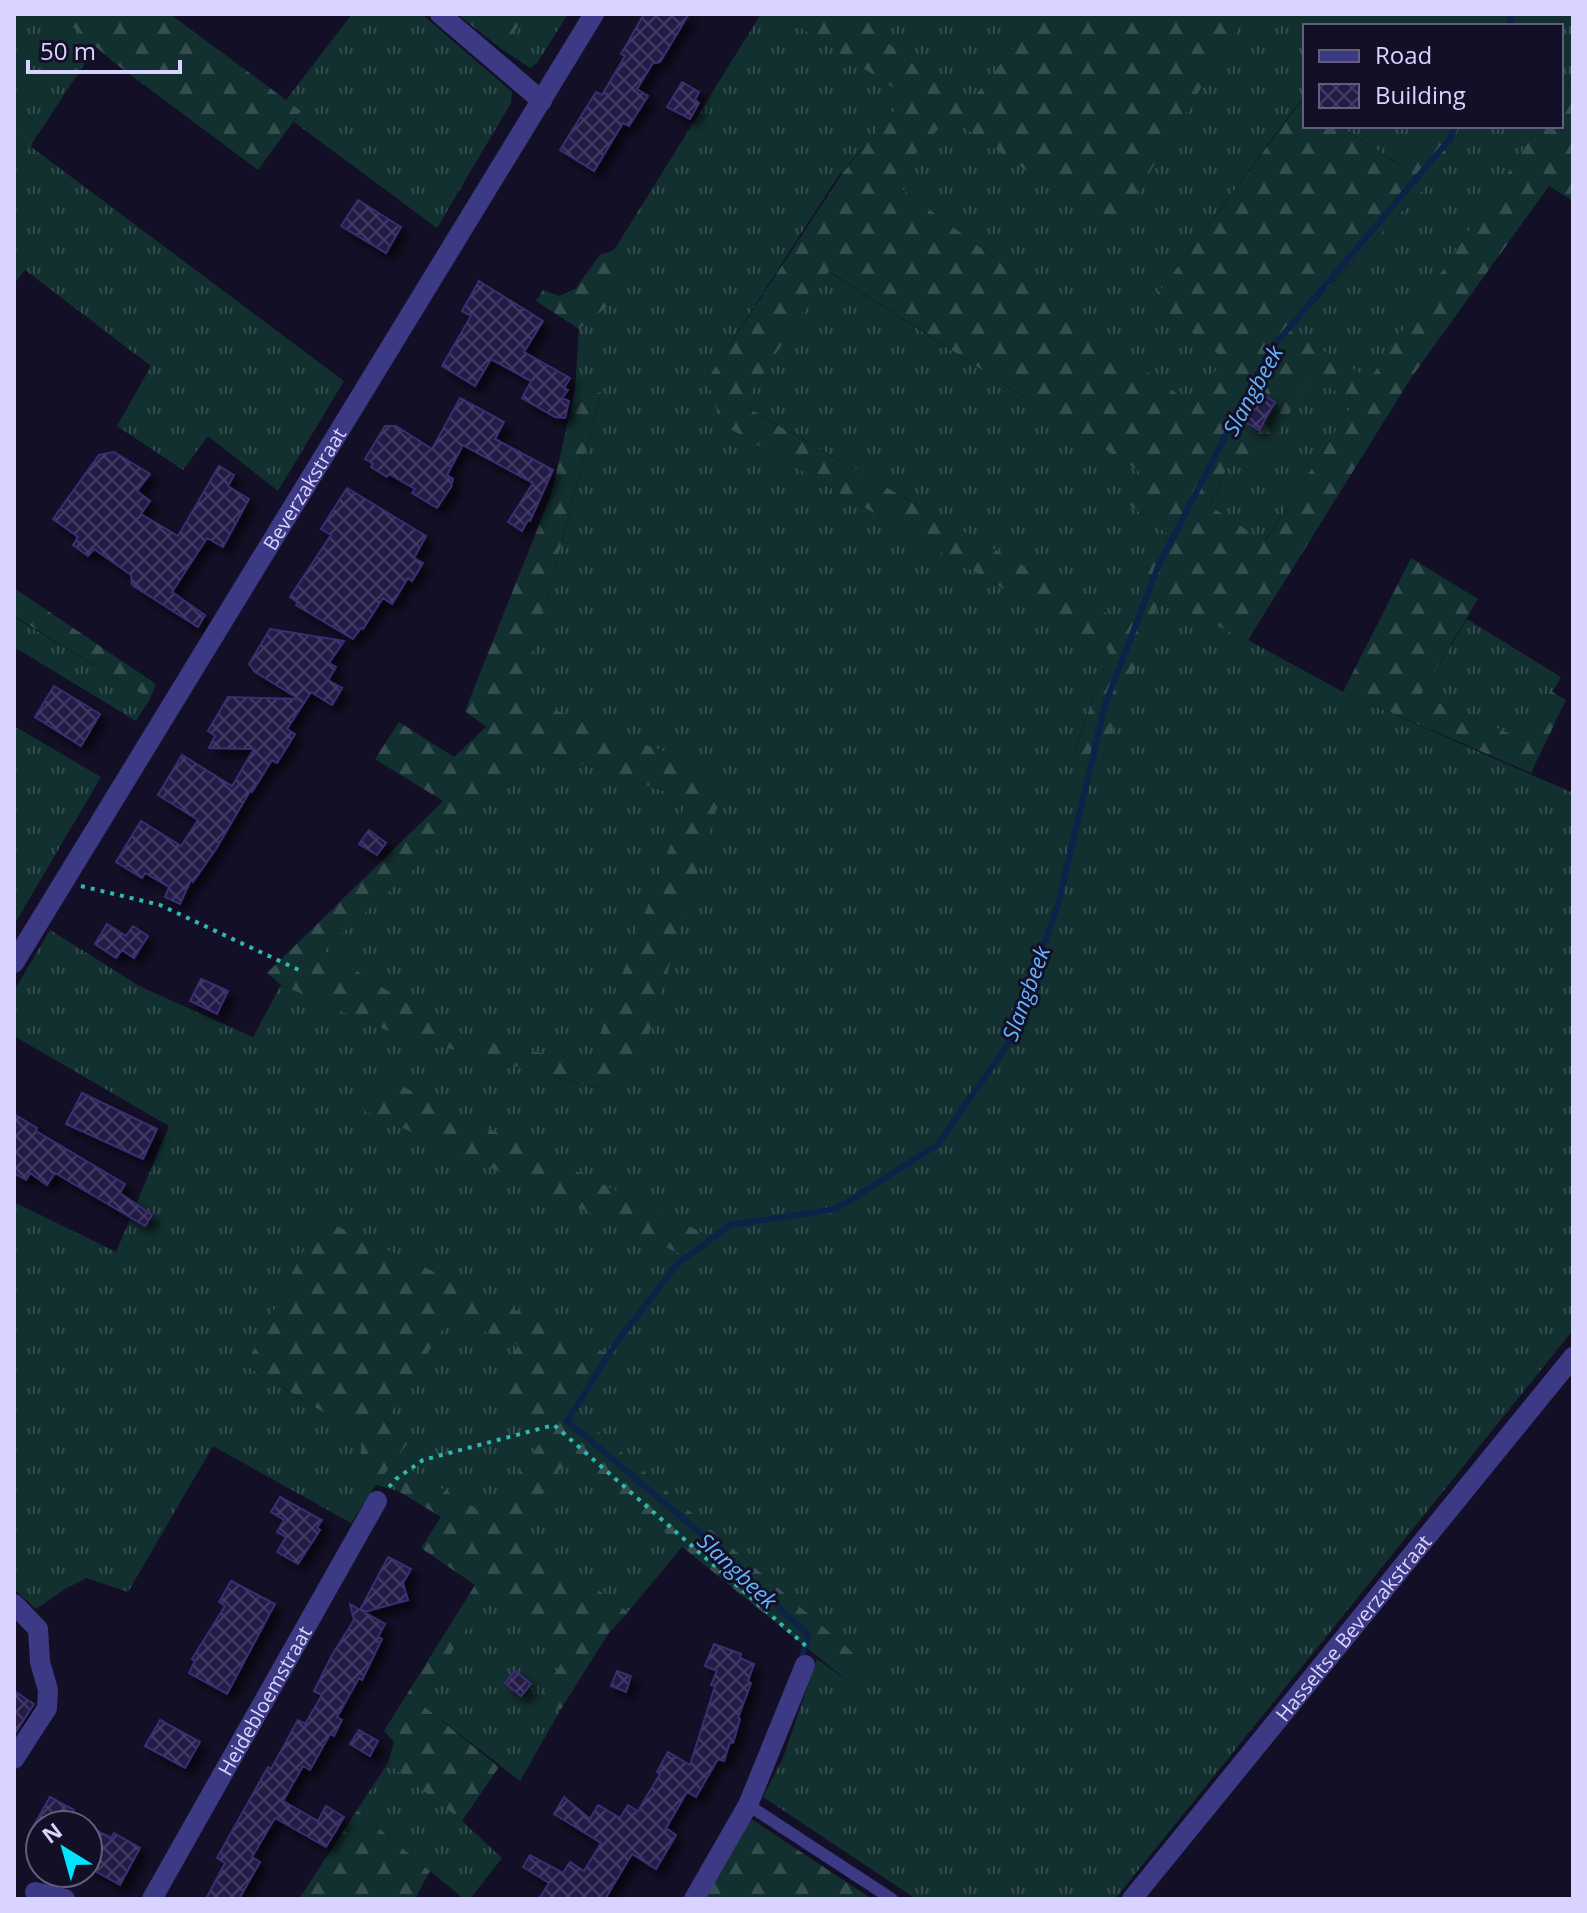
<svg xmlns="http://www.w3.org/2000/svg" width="1587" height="1913" viewBox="0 0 1587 1913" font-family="'Open Sans',sans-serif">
<defs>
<pattern id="grass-tufts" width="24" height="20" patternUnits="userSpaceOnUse" patternTransform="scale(2)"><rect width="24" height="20" fill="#12302f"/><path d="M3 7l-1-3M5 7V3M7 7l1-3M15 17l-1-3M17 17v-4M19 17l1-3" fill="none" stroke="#344d4e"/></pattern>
<pattern id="forest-firs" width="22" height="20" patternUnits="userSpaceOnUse" patternTransform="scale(2)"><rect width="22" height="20" fill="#12302f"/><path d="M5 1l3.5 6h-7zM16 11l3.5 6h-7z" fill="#344d4e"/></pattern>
<pattern id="building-cross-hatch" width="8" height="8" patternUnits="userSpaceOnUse" patternTransform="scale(2)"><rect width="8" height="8" fill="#241b47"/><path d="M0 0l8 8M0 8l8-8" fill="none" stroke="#433b63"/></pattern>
<filter id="shadow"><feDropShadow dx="7" dy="7" stdDeviation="4" flood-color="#0009"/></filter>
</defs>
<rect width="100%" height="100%" fill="#130f26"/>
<path fill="url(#grass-tufts)" d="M14 14H57L96 46 43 127 14 106Z
M352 14H422L512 92 511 103 437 228 294 122 301 111 286 100Z
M526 14H568L537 63 530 68 503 50Z
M761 14H780L907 96 837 178 708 378 720 423 1110 651 1074 751 1102 762 1160 600 1248 640 1343 692 1573 793V1330L1115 1899H916L763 1797 783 1758 817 1659 849 1682 866 1664 573 1410 606 1354 320 1218 247 1366 362 1436 359 1471 412 1436 385 1422 450 1317 518 1345 496 1387 520 1414 547 1418 543 1438 489 1516 409 1470 398 1491 376 1485 351 1523 213 1446 128 1592 87 1578 65 1589 36 1609 14 1589V1202L116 1252 169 1126 14 1036V991L50 930 141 987 253 1037 281 985 398 1035 597 1088 638 1070 702 766 521 697 601 394 575 390 579 329 614 301 624 272 614 250Z
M890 14H1040L971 101 920 70 879 36Z
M1246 14H1483L1481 26H1305V104L1300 101 1153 300 1225 359 1191 404 891 181 948 116 1114 231Z
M1518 14H1573V75L1561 93V26H1514Z
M1340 126H1430L1403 167Z
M1461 126H1539L1370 380 1288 330 1428 184Z
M30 146 344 381 278 491 208 436 183 470 117 426 151 366 25 270 14 284V170Z
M828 271 1140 472 1123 500 1168 534 1124 624 742 404Z
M1311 376 1354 402 1264 543 1210 507 1231 459 1253 475Z
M14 617 150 699 136 721 14 647Z
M1467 619 1561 677 1524 740 1421 695Z
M14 726 101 777 14 925Z
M545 752 662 790 685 805 590 1061 525 1050 453 1032 322 950Z
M570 1455 682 1547 628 1612 514 1529Z
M488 1592 567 1654 540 1699 547 1711 561 1709 520 1781 421 1704Z
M388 1763 462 1821 502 1858 470 1899H464L357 1810Z"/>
<path fill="url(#forest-firs)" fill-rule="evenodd" d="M57 14H170L301 111 258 170 116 64Z
M457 14H526L503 50Z
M780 14H890L880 36 920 70 971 101 1040 14H1246L1114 231 949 117 891 181 1191 404 1224 359 1153 300 1301 101 1305 104V126H1340L1402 167 1430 126H1461L1428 184 1288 329 1370 379 1539 126H1561V93L1573 75V201L1549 186 1411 378 1248 640 1160 600 1102 762 1074 752 1110 651 720 423 708 378 844 171 906 96ZM829 271 1140 472 1123 500 1168 534 1123 623 743 405ZM1311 377 1354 402 1265 542 1210 506 1231 459 1253 475Z
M1483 14H1518L1514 26H1481Z
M14 106 43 127 14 170Z
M614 250 624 272 614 301 579 329 536 301 543 290 559 296 575 289 600 255Z
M575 390 601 393 521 697 702 766 720 798 638 1070 598 1088 398 1035 281 985 267 973 443 801 375 759 399 722 454 757 486 727 465 711 552 492ZM545 752 662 790 685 805 590 1061 525 1050 453 1032 323 950Z
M1411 558 1478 599 1421 695 1524 740 1551 691 1566 700 1531 773 1343 692Z
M14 588 156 684 150 699 14 616Z
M383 1077 709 1236 683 1255 363 1110Z
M320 1218 606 1353 573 1410 866 1664 849 1682 570 1456 515 1529 628 1612 608 1634 561 1709 547 1711 539 1699 567 1654 488 1592 421 1704 499 1767 462 1821 388 1763 394 1742 384 1731 475 1585 421 1548 441 1517 398 1491 409 1469 489 1516 543 1438 547 1419 520 1414 498 1403 496 1387 518 1345 450 1317 385 1422 413 1436 377 1484 359 1471 362 1436 246 1365Z
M357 1810 430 1871 415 1899H299Z
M751 1819 872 1899H704Z"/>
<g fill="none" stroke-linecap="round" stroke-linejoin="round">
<path stroke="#0c2248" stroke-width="6" d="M1509 26 1512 14
M801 1661 808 1635 699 1532 567 1421 617 1342 677 1264 730 1225 836 1209 937 1145 1006 1047 1058 905 1105 705 1159 564 1270 350 1450 139 1455 126"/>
</g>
<path fill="url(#building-cross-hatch)" stroke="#3b2d73" stroke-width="2" filter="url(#shadow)" d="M644 14H689L660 62 653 63 637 89 648 96 629 126 623 123 594 171 560 150 596 92 602 95 625 56 621 54Z
M682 82 699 92 695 100 699 103 690 119 667 107Z
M358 200 401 227 386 253 341 226Z
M479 281 543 321 524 352 570 378 564 388 568 390 562 398 569 401 565 418 555 417 522 398 531 381 491 359 475 386 442 366 471 316 462 311Z
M1262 394 1275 402 1259 430 1246 422Z
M460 398 504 422 495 439 553 470 530 521 528 520 522 531 508 522 533 483 463 445 447 475 453 479 451 487 437 508 412 493 415 489 389 474 387 477 371 467 373 464 365 459 385 426H396L432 449Z
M114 452 150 474 137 491 150 501 141 514 178 536 219 466 234 475 228 486 249 499 223 547 207 538 172 592 205 615 198 627 132 585 131 575 94 549 88 556 73 545 78 537 53 519 99 455Z
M347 488 426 536 414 558 423 563 412 581 408 578 392 604 383 598 363 629 361 628 353 639 296 605 297 602 290 597 331 535 321 529Z
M270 629 344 641 329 663 336 667 328 680 342 688 332 705 311 692 287 729 295 734 277 763 272 760 252 792 250 791 216 849 193 882 191 880 180 904 165 897 169 887 145 873 142 878 116 862 141 821 181 846 198 820 158 795 182 755 232 786 254 749 209 748 215 736 208 731 228 697 299 699 255 672 249 664Z
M54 686 100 714 81 746 35 717Z
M369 830 386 843 377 855 359 844Z
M107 924 126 936 133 926 148 936 134 958 122 950 116 958 95 944Z
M201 979 228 991 217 1014 190 1001Z
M82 1093 157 1129 143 1159 66 1124Z
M14 1114 37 1128 36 1131 125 1184 120 1193 152 1215 145 1226 55 1173 47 1185 30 1173 26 1180 14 1173Z
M280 1497 322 1520 317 1528 320 1530 298 1564 277 1552 286 1537 277 1532 284 1520 271 1512Z
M388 1557 411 1569 403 1583 408 1600 364 1612 385 1624 378 1637 382 1639 362 1680 359 1678 337 1717 342 1720 334 1736 330 1734 310 1770 303 1766 283 1801 318 1821 326 1806 344 1817 326 1847 275 1818 252 1857 260 1862 239 1899H206L225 1863 217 1858 268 1767 271 1769 298 1720 305 1724 322 1695 314 1691 332 1655 354 1620 350 1604 360 1610Z
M231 1581 275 1604 227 1694 189 1673 195 1661 192 1659 225 1606 219 1602Z
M714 1644 741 1654 740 1658 754 1664 748 1681 751 1683 738 1718 740 1719 733 1743 730 1742 724 1761 718 1759 696 1797 687 1792 666 1828 676 1835 656 1869 632 1854 605 1899H539L549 1883 523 1867 530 1855 563 1873 570 1862 584 1871 601 1843 554 1814 564 1797 590 1819 598 1805 620 1818 628 1805 638 1811 660 1774 657 1772 668 1752 690 1765 715 1686 711 1685 717 1671 705 1666Z
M515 1671 531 1684 521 1696 505 1683Z
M617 1671 631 1676 626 1692 611 1686Z
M14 1691 34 1704 14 1735Z
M160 1720 200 1742 185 1768 145 1746Z
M359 1730 378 1741 370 1756 350 1744Z
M50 1797 74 1810 66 1825H34Z
M88 1826 111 1838 114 1833 140 1848 120 1885 88 1867Z"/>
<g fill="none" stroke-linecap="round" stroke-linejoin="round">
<path stroke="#2fb8b0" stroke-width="4" stroke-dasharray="4 6" stroke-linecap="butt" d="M81 886 160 905 301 971
M389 1487 396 1479 423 1460 554 1425 806 1646"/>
<path stroke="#3d3a85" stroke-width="12" d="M748 1805 892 1899"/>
<g stroke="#3d3a85" stroke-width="20">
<path d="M440 14 542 101"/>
<path d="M14 1604 38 1629 40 1662 48 1690 47 1708 14 1759"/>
<path d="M35 1892 65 1899"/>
<path id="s1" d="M152 1899 377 1501"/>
<path d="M694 1899 748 1805 805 1665"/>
<path id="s2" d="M1132 1899 1573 1357"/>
</g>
<path stroke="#3d3a85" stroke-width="20" id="s3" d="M14 963 594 14"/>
</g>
<g text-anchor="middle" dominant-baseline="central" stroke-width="6" stroke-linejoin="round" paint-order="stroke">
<g font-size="20" fill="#d9d4ff" stroke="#130f26">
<text stroke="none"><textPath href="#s3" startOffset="556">Beverzakstraat</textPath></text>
<text stroke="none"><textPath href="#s2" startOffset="350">Hasseltse Beverzakstraat</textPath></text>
<text stroke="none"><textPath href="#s1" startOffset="228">Heidebloemstraat</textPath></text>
</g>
<g font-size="22" font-style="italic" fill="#62b6ff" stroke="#130f26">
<text transform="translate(1252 390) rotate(-61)">Slangbeek</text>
<text transform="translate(1025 993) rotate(-70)">Slangbeek</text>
<text transform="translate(738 1570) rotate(43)">Slangbeek</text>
</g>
</g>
<rect width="1587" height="1913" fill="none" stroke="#d9d4ff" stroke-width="32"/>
<rect x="1303" y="24" width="260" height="104" fill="#130f26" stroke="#625e7d" stroke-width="2"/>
<rect x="1319" y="50" width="40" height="12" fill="#3d3a85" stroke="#625e7d" stroke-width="2"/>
<text x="1375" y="64" font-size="24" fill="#d9d4ff">Road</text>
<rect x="1319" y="84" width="40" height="24" fill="url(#building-cross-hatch)" stroke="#625e7d" stroke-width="2"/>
<text x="1375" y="104" font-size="24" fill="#d9d4ff">Building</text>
<g transform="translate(64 1849) rotate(323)"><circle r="38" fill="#130f26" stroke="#625e7d" stroke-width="2"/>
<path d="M0-6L14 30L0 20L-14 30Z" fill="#00e5ff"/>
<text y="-12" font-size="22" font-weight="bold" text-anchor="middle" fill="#d9d4ff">N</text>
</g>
<path d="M28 60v12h152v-12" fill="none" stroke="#d9d4ff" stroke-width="4"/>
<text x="40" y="60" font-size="24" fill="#d9d4ff" stroke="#130f26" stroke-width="6" paint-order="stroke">50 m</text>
</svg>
